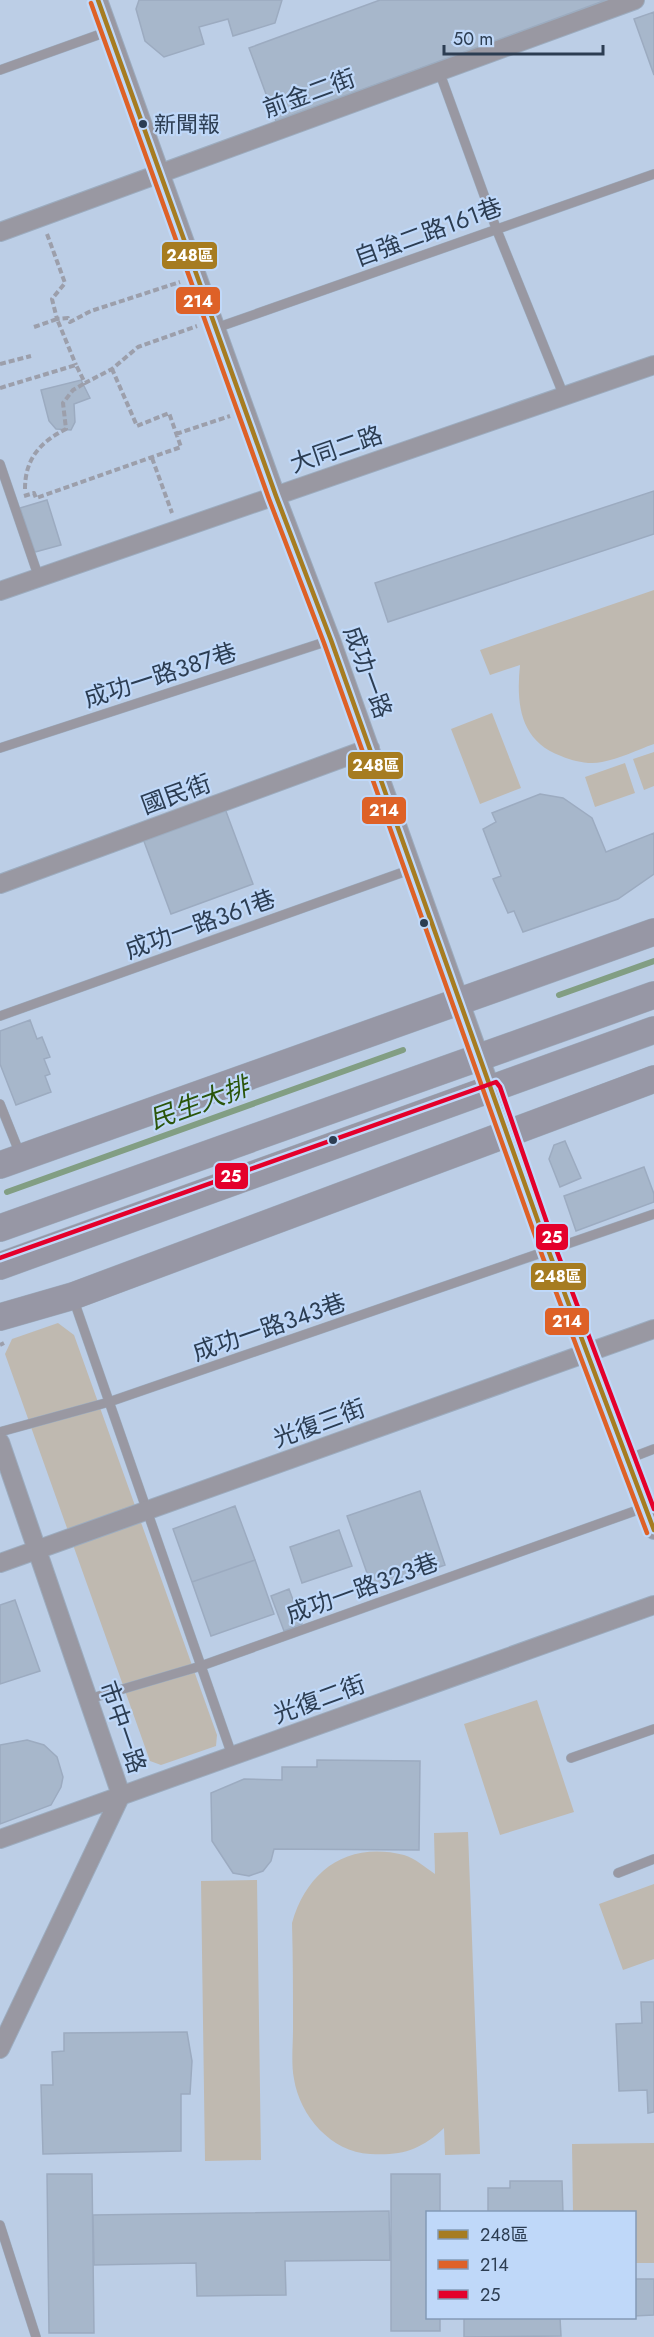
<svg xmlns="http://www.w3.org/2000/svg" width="654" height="2337" viewBox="0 0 654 2337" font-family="Jost,'Noto Sans TC',sans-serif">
<rect width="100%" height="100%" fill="#bccee6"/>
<path fill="#bfb9b0" d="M654 590V744C637 750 619 759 602 762 589 765 573 761 561 756 520 741 516 704 520 665L490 675 480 650Z
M492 713 521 788 480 804 451 729Z
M654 752V786L644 790 633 759Z
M625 763 635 793 595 807 585 777Z
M58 1323 74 1335 217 1735 216 1746 161 1765 150 1761 5 1354 12 1339Z
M537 1700 574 1812 500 1835 464 1724Z
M468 1832 480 2154 445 2155 444 2128C421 2150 401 2156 370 2154 331 2152 300 2116 294 2079 291 2064 293 2045 293 2029 293 1994 293 1958 292 1923 307 1870 348 1841 404 1855 415 1858 426 1868 435 1874L434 1833Z
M257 1880 261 2160 205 2161 201 1881Z
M654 1884V1959L623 1970 599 1904Z
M654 2143V2263H635L634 2212H573L572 2144Z"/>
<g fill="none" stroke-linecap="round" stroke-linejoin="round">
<path stroke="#829e83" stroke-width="6" d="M559 995 654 961
M7 1192 403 1050"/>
</g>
<path fill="#a7b7cb" stroke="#9cabc0" stroke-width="1.5" d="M139 0H282L275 23 233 36 228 19 199 27 204 44 164 57 145 41 136 9Z
M380 0H606L276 121 249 48Z
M654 12V75L634 19Z
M81 380 90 398 74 404 75 422 71 430 56 429 49 421 41 390Z
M654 491V534L388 622 375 583Z
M47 500 61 545 35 552 20 508Z
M540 794 563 798 592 818 606 852 654 833V874L618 899 523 932 514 911 508 913 493 879 501 876 483 829 496 822 492 813Z
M224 806 253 884 171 914 142 836Z
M30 1020 37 1039 42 1037 50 1057 44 1059 50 1074 45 1076 51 1092 16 1105 0 1064V1031Z
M565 1141 581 1178 560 1187 549 1159 554 1145Z
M644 1167 654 1194V1202L576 1231 564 1196Z
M420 1491 445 1565 373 1590 347 1516Z
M235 1506 255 1560 192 1582 173 1529Z
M339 1530 352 1566 302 1583 290 1547Z
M255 1560 274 1614 211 1636 192 1582Z
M289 1589 302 1624 284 1631 271 1596Z
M15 1600 40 1671 0 1684V1605Z
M27 1740 44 1745 57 1757 63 1777 61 1787 51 1805 0 1824V1745Z
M317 1760 420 1761 419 1850 274 1849 271 1861 263 1871 249 1876 233 1873 212 1841 211 1793 244 1779 282 1780V1767H317Z
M641 2002H654V2112L648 2113 647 2090 619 2091 616 2024 642 2023Z
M187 2032 192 2061 190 2094H181V2151L43 2154 41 2085H53L52 2052 64 2051V2033Z
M47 2174H92L94 2333H49Z
M391 2174H440V2212H428V2318H440V2331H391Z
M510 2181H562L563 2212H488V2188H510Z
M389 2211 390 2260 285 2261 286 2295 197 2296 196 2263 94 2265 93 2215Z
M634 2279H654V2315L634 2316Z
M464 2318H560L561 2336 464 2337Z"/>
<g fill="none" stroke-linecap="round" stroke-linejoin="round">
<defs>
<path id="service" d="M0 70 109 31
M439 71 496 228 564 396
M216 328 654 174
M0 464 39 578
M0 748 331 640
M0 1016 412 869
M0 1104 20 1154
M73 1298 232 1755
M0 1432 109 1402 654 1214
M628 1459 654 1449
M89 1699 201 1666 646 1507
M571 1758 654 1729
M618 1873 654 1859
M0 2225 36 2337"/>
<path id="minor" d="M98 0 276 496 331 640 549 1252 654 1530
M0 232 635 0
M0 591 654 365
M0 884 370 748
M0 1442 121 1795 0 2049
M0 1563 654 1329
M0 1839 654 1605"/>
<path id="secondary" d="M0 1165 654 932
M0 1228 654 995
M0 1266 654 1030
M0 1317 73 1296 654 1079"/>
</defs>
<use href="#service" stroke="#9cacbf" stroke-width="10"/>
<use href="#minor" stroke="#9cacbf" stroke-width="20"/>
<use href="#secondary" stroke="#9cacbf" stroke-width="28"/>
<path stroke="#9c9fab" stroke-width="4" stroke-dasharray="6 3" stroke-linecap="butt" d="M47 234 65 283 52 299 57 319 68 318 70 322 91 311 180 282
M34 327 57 319 76 365
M0 364 31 356
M0 388 76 365 85 383 112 369 138 347 197 326
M176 434 230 416
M152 458 172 513
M25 489C25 459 40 442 66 429L63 403 73 390 85 383
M24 496 34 493 36 498 181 447 169 413 137 426 112 369
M0 1345 4 1343"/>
<use href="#service" stroke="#9998a2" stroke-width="9"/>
<use href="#minor" stroke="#9998a2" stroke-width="18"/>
<use href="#secondary" stroke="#9797a5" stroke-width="27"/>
<defs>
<path id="bus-1" d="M98 0 276 496 331 640 549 1252 654 1530"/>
<path id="bus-2" d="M91 3 269 499 324 643 542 1255 647 1533"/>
<path id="bus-3" d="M0 1258 496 1082 500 1087 556 1249 654 1509"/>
</defs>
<use href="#bus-1" stroke="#bfd8f9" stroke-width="9"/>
<use href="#bus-2" stroke="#bfd8f9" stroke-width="9"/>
<use href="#bus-3" stroke="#bfd8f9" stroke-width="9"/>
<use href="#bus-1" stroke="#a67c21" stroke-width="4.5"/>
<use href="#bus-2" stroke="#de6127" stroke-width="4.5"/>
<use href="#bus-3" stroke="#e4002b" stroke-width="4.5"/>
</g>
<g fill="#2c3d52" stroke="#bfd8f9" stroke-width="2">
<circle cx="143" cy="124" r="5"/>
<circle cx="424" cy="923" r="5"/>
<circle cx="333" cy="1140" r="5"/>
</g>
<g text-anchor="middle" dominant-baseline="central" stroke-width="4.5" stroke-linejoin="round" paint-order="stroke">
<g font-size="22" fill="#2c3d52" stroke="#bfd8f9" text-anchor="start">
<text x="154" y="124">新聞報</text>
</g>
<g font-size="24" fill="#2c3d52" stroke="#bfd8f9">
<text transform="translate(309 93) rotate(-20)">前金二街</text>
<text transform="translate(428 232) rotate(-20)">自強二路161巷</text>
<text transform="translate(336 449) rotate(-19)">大同二路</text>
<text transform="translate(368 672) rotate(70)">成功一路</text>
<text transform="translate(160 675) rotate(-18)">成功一路387巷</text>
<text transform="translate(176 794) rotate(-20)">國民街</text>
<text transform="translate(200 924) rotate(-20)">成功一路361巷</text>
<text transform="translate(269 1327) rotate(-19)">成功一路343巷</text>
<text transform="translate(319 1423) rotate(-20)">光復三街</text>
<text transform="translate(362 1588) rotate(-20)">成功一路323巷</text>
<text transform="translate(319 1699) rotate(-20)">光復二街</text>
<text transform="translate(123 1727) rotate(71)">市中一路</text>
</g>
<g font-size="26" font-style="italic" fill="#2b550b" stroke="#bfd8f9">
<text transform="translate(199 1103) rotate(-20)">民生大排</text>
</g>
</g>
<g stroke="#bfd8f9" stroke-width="2">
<rect x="161" y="241" width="57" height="29" rx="6" fill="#a67c21"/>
<rect x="175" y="286" width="46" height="29" rx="6" fill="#de6127"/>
<rect x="347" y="751" width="57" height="29" rx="6" fill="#a67c21"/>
<rect x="361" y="796" width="46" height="29" rx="6" fill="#de6127"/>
<rect x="214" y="1162" width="35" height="28" rx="6" fill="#e4002b"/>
<rect x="535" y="1223" width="34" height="28" rx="6" fill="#e4002b"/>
<rect x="530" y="1262" width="57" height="29" rx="6" fill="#a67c21"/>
<rect x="544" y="1307" width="46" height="29" rx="6" fill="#de6127"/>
</g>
<g font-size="16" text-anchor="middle" font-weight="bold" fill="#fff">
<text x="190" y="261">248區</text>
<text x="198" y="307">214</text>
<text x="376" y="771">248區</text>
<text x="384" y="816">214</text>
<text x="231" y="1182">25</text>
<text x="552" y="1243">25</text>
<text x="558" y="1282">248區</text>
<text x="567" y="1327">214</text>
</g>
<rect x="426" y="2211" width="210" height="108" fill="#bfd8f9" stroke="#849ab6" stroke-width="1.5"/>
<rect x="438" y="2230" width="30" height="9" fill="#a67c21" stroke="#849ab6" stroke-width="1.5"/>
<text x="480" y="2241" font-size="18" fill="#2c3d52">248區</text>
<rect x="438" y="2260" width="30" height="9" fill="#de6127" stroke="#849ab6" stroke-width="1.5"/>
<text x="480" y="2271" font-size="18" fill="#2c3d52">214</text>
<rect x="438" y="2290" width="30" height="9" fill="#e4002b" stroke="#849ab6" stroke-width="1.5"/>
<text x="480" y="2301" font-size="18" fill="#2c3d52">25</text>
<path d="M444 45v9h159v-9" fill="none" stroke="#2c3d52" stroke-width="3"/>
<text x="453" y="45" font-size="18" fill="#2c3d52" stroke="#bfd8f9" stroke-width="4.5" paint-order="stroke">50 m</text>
</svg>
